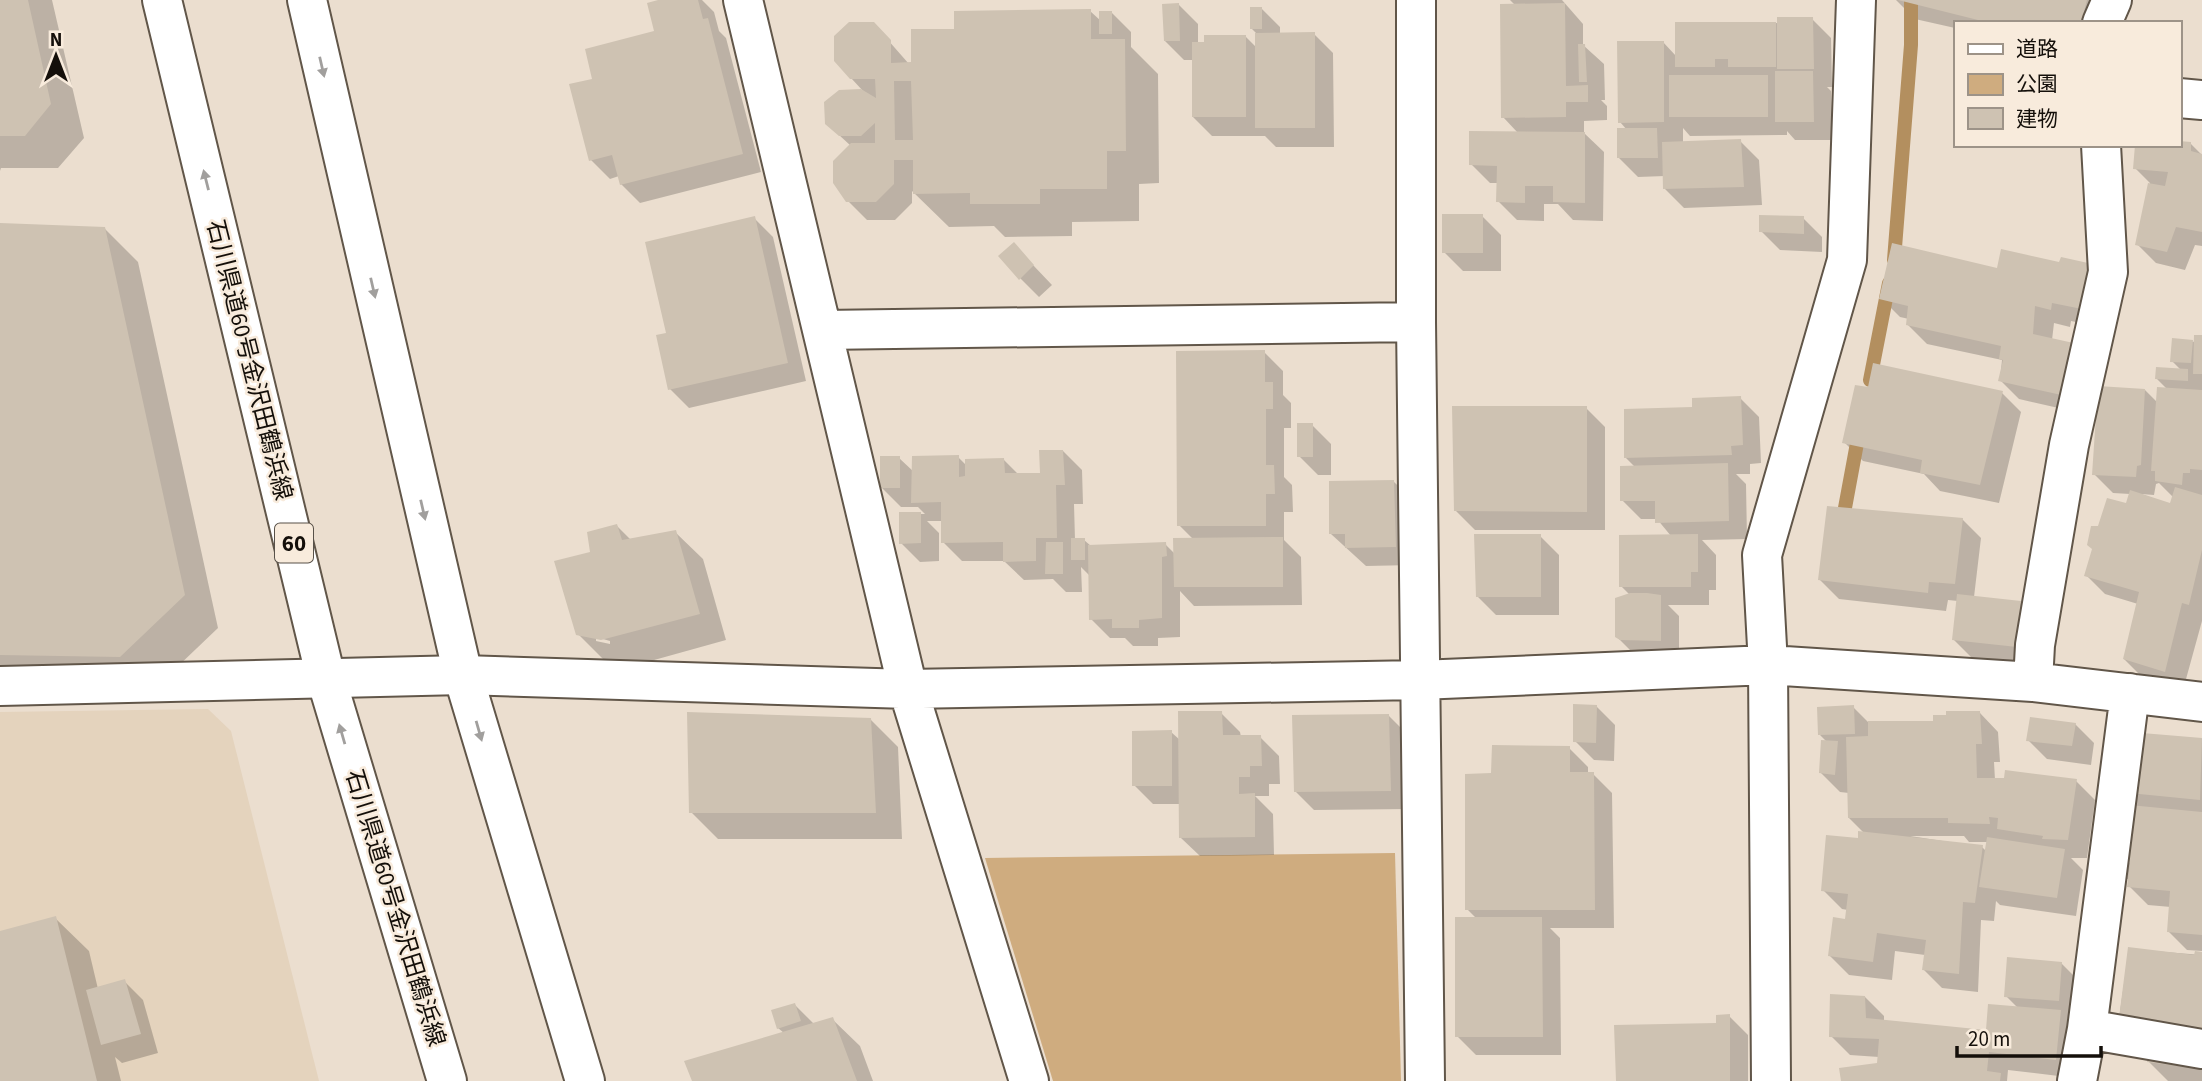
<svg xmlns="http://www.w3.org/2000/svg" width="2202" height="1081" viewBox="0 0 2202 1081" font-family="'Source Sans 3','Noto Sans JP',sans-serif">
<rect width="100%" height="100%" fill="#ebdecf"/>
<path fill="#e4d3bd" d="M208 709 231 731 319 1081H0V712Z"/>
<path fill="#cfac7f" d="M1395 853 1401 1081H1053L985 858Z"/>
<path fill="#0003" fill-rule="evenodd" d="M0 0H52L84 138 58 168H1L0 171Z
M665 0H702L714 12 719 31 726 38 761 172 640 203 621 184 619 176 610 179 591 160 595 80 656 32Z
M1510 0H1562L1583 24V45L1604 64 1605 100H1601L1607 106V120L1584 121V133L1604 152 1603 221 1573 220 1558 204H1544V221L1517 220 1498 201V183H1490L1471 164 1518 133 1503 117 1516 6Z
M1896 0H2105L2104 23H1955V28L1915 19Z
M1179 5 1198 24V44L1246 37 1257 48 1256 33 1252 29 1261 8 1280 27V34H1314L1333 53 1334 147H1276L1265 136H1212L1193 117V60H1184L1165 41Z
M1090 11 1101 21 1112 13 1131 32V47L1158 74 1159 183 1139 184V221L1072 222V236L1005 237 994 226 949 227 912 191V203L895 220H867L848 201 851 146 826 123 863 91 851 78 873 23 909 64 956 30Z
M1812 19 1831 38 1832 87H1827L1831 91 1832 140H1795L1787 131V135L1690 136 1683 128V143L1740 141 1759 160 1762 205 1684 208 1665 189V176L1638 177 1619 158 1627 130 1620 122 1663 42 1676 56V24L1779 23Z
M2191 144 2202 155V246L2195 245 2185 270 2156 263 2137 244 2150 183 2135 168 2179 145Z
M1482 216 1501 235V271H1463L1444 252Z
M754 218 773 237 806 381 689 408 670 389 669 334Z
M1803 218 1822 237V252L1780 250 1761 231Z
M0 225 104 228 138 262 218 628 153 690 0 687Z
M1013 244 1052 285 1039 297 1020 278Z
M2060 264 2105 328 2071 321 2070 327 2054 323 2052 340 2085 414 2019 399 2000 380 2002 360 1927 344 1908 325 1909 319 1900 317 1881 298 1998 270Z
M2202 337V621L2183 690 2143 678 2124 659 2138 604 2105 594 2086 575 2100 528 2127 505 2130 494 2113 493 2094 474 2145 390 2158 403 2168 390 2157 379 2181 370 2172 361 2173 340 2196 342ZM2159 483 2174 498 2172 505 2141 494 2154 495 2156 484Z
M1264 352 1283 371V395L1291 403V428H1284V477L1292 485 1293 512H1284V540L1301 557 1302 605 1194 606 1180 591V637L1158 638V646H1133L1125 638H1110L1091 619 1090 576 1081 567 1082 592H1066L1053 579 1024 580 1004 561H962L943 542V521H927L939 533V561L920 562 901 543V514H925L918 507H901L882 488 899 458 914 472 958 457 967 466 1003 459 1019 475 1042 474 1063 451 1082 470 1083 504H1074L1075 540H1084L1091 546 1165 544 1175 554 1193 539 1179 525Z
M2002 393 2021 412 1999 503 1940 491 1924 474 1863 461 1844 442Z
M1740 398 1759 417 1761 463 1750 464V474H1736L1746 484 1747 539 1702 540 1716 555V590H1709V605H1668L1679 616V659L1636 656 1617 637 1630 595 1621 586 1671 536 1657 519H1641L1622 500 1636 468 1625 457 1694 409Z
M1586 408 1605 427V530H1475L1456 511Z
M1312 425 1331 444V475H1318L1299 456Z
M1394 482 1413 500 1414 565 1366 566 1331 534Z
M1962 519 1981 538 1974 597 2020 603 2039 621 2035 665 1973 659 1954 640 1958 601 1948 600 1946 611 1839 599 1820 580Z
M617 526 631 540 675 532 703 559 726 640 629 667 605 661 578 634 592 553ZM596 637 610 641V644L596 641Z
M1540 536 1559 555V615H1496L1477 596Z
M1596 706 1615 725 1614 761 1594 760 1575 741Z
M1853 707 1869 723H1935L1980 713 1998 732 2000 762H1994L1995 780 2076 781 2095 800 2087 858H2071L2083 870 2076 916 2000 905 1996 901 1994 921 1981 920 1978 992 1942 988 1923 969 1925 955 1895 951 1892 980 1849 975 1830 956 1846 921 1848 910 1842 909 1823 890 1865 834 1849 818V793L1840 792 1821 773 1827 742 1820 735ZM1910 836H1964L1969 842H1988L1986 851 1982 847Z
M1221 713 1240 732 1241 737H1260L1279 756 1280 784H1269V796H1255L1273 814 1274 855 1200 856 1181 838V804H1153L1134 785 1171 732 1180 740Z
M1389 716 1408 735 1409 809 1314 810 1295 791Z
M871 720 898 747 902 839H718L691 812Z
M2075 724 2094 743 2091 765 2047 759 2028 740Z
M2132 734 2202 739V951L2187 950 2168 931 2171 907 2148 905 2129 886 2130 879H2124L2120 792Z
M1569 748 1588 767V774H1593L1612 793 1614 928H1550L1560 938 1561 1055H1476L1457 1036 1477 919 1467 909 1493 775Z
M55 918 89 951 98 989 124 981 143 1000 158 1053 122 1063 115 1057 121 1081H0V933Z
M2129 949 2202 955V1081H2168L2149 1062 2150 1052 2117 1032Z
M2061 963 2080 982 2078 1019 2067 1018 2079 1031 2075 1078 2008 1070 2007 1081H1843L1878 1065 1879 1057 1850 1055 1831 1036 1865 997 1884 1016V1021L1988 1032 2018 1008 2006 996Z
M795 1005 814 1024 832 1019 860 1046 873 1081H693L784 1033 778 1028Z
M1729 1016 1748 1035V1081H1617Z"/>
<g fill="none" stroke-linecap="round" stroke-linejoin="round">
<path stroke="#b38f5f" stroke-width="14" d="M1894 260 1911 45V0
M1870 380 1889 283
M1842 524 1860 427"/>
</g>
<path fill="#cec2b2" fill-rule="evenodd" d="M0 0H28L51 104 25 136H0Z
M658 0H698L703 19 708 18 743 154 620 185 612 155 589 161 569 84 592 79 585 49 654 31 647 3Z
M1898 0H2087L2081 23H1990Z
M1179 3 1180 41H1164L1162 4Z
M1565 3 1566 86 1588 85V102H1566V117L1501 118 1500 4Z
M1250 7H1262V29H1250Z
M1091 9V39H1125L1126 151H1107V189H1040V204H970V193L913 194V160H894V184L876 202H846L833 183V161L851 143H875V123L861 136H839L825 124 824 102 839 90 861 89 876 98 875 79H850L834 61V36L849 22H874L891 40V63L911 62V29H954V11ZM894 81H911L913 140H895Z
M1099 11H1112V34H1099Z
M1777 17H1813L1814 69H1777Z
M1675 22H1776V67H1728V59H1715V67H1675Z
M1315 32V128H1255V33Z
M1204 35H1246V117H1192V42H1204Z
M1617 41H1664V122L1618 123Z
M1578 44H1585L1587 82H1579Z
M1775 71H1813L1814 122H1775Z
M1669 75H1768V117H1669Z
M1617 128H1657L1658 158H1617Z
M1469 131 1585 132V203L1553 202V186H1525V203L1496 202 1497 166 1469 165Z
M1741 139 1744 187 1663 189 1662 142Z
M2179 141 2191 142V151L2202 154V232L2176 227 2167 252 2135 245 2148 183 2165 186 2168 172 2133 169 2135 145H2179Z
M1442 214H1483V253H1442Z
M1759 215 1804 216V234L1759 232Z
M755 216 788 363 668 390 656 335 666 333 645 242Z
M0 223 105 227 185 595 120 657 0 655Z
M1014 242 1034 265 1019 280 998 256Z
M1892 243 1997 268 2001 249 2059 262 2061 257 2097 265 2087 310 2052 303 2051 310 2035 306 2033 334 2078 344 2066 396 1998 381 2003 360 1999 359 2001 346 1906 325 1908 306 1879 299Z
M2194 335H2202V374H2193Z
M2172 338 2193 340 2191 363 2170 362Z
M1265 350V382H1273V409H1266V465H1274L1275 494H1266V526H1177L1176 351Z
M1873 363 2003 391 1980 485 1920 473 1922 460 1842 443 1855 385 1868 387Z
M2156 367 2188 369V381L2155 379Z
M2098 386 2145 389 2141 465 2137 466 2136 477 2092 475Z
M2157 387 2202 390V470L2190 469V473H2183L2182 485 2155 481V471H2151Z
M1741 396 1743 445 1731 446 1732 455 1624 458V409L1692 407V398Z
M1452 406H1587V512L1454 511Z
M1297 423H1313V457H1297Z
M1039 450H1063L1065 485H1056L1057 538H1036V561L1003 562V542L941 543V502L911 503 912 456 959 455V477L965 476V459L1004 458 1005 473H1040Z
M880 456H900V488H880Z
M1728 463 1729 521 1655 523V501H1620V466Z
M1394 480 1396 547 1345 548V534H1329V481Z
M2175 487 2202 495V550L2189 605 2182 603 2165 672 2123 659 2139 592 2084 576 2092 549 2087 545 2091 526H2098L2107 498 2126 503 2130 490 2170 503Z
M1827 506 1963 518 1955 584 1929 582 1928 593 1818 580Z
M899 512H921V543L899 544Z
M617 524 622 540 676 530 700 614 601 640 576 635 554 561 590 552 587 532Z
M1474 534H1541V597H1476Z
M1698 534V572H1691V587H1619V535Z
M1283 537V587H1174L1173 538Z
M1071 538H1085V560H1071Z
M1046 542H1063V574H1045Z
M1166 542 1167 556 1162 557V618L1139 620V628H1112V619L1089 620 1088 545Z
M1647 593 1661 595V641L1620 640 1615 637V598L1630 593Z
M1957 594 2021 601 2017 647 1952 640Z
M1573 704 1597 705 1596 743 1573 742Z
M1854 705 1855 734 1818 735 1817 707Z
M1178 711H1222L1223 735H1261L1262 766H1250V777H1239V794L1255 793V837L1179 838Z
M1946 711H1980L1982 744H1976L1977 778H2004L2005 770 2077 779 2068 840 2042 839 2043 836 1997 829 1998 818 1989 817 1990 824 1948 823V818H1848L1846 737 1868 736V721H1933V715H1946Z
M687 712 871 718 876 813H689Z
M1389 714 1391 791 1294 792 1292 715Z
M2030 717 2076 723 2072 746 2026 741Z
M1172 730V786H1132V731Z
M2130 732 2202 738 2200 800 2119 792Z
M1821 740 1838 741 1835 775 1819 773Z
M1492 745 1570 746V772H1594L1595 910H1465V774L1491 773Z
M2109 803 2202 812V935L2167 932 2170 891 2127 887 2130 863 2103 860Z
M1858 831 1983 845 1975 903 1963 902 1959 974 1922 970 1926 940 1877 933 1873 962 1828 956 1833 917 1845 919 1848 894 1821 891 1826 835 1858 838Z
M1987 837 2065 849 2057 898 1979 887Z
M56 916 97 1081H0V931Z
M1455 917H1542L1543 1037H1455Z
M2128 947 2194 955 2195 951 2202 952V1069L2147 1062 2150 1036 2119 1018Z
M2007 957 2062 962 2059 1001 2004 997Z
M125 979 141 1034 101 1045 86 990Z
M1830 994 1865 996 1866 1018 1986 1030 1988 1004 2061 1010 2056 1060 1989 1052 1987 1071 2001 1073 2000 1081H1841L1839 1068 1877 1063 1879 1039 1829 1037Z
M795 1003 801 1021 777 1029 771 1010Z
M1730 1014V1081H1616L1614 1025 1716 1023V1015Z
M833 1017 857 1081H692L684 1061Z"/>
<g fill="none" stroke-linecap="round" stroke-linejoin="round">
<defs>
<path id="minor" d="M743 0 908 689 1029 1081
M1416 0V322L1425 1081
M2102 23 2112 0
M2179 98 2202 100
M823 330 1416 322
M2033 682 2035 645 2069 445 2108 272 2101 145
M0 686 463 675 908 689 1420 680 1768 665 2033 682 2202 702
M2087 1029 2202 1049
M1771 1081 1768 665 1762 555 1847 260 1856 0
M2077 1081 2087 1029 2130 693"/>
<path id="major" d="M162 0 326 678 447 1081
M307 0 463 675 585 1081"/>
</defs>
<use href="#minor" stroke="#615649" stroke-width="42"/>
<use href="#major" stroke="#615649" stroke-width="42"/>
<use href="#minor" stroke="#fff" stroke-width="38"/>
<use href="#major" stroke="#fff" stroke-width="38"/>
</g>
<defs><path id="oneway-solid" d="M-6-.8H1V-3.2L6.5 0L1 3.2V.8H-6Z" transform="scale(1.75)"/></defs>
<g fill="#a19f9d">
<use href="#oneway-solid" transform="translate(322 67) rotate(77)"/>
<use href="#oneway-solid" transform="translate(206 180) rotate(-104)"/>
<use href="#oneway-solid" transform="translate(373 288) rotate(77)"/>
<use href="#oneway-solid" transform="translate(423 510) rotate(77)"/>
<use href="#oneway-solid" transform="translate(479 731) rotate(74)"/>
<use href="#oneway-solid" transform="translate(342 734) rotate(-106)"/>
</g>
<g text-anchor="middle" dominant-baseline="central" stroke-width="5" stroke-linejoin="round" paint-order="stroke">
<rect fill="#f8ebdc" stroke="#585149" stroke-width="2" x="275" y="523.5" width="38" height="39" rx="5"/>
<g font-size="23" font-weight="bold" fill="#140f0a">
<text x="294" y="543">60</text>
</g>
<g font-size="24" fill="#140f0a" stroke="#f8ebdc">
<text transform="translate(249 360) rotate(76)">石川県道60号金沢田鶴浜線</text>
<text transform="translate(395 908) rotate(73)">石川県道60号金沢田鶴浜線</text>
</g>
</g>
<rect x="1954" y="21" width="228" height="126" fill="#f8ebdc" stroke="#9d9388" stroke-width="2"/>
<rect x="1968" y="44" width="35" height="10" fill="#ffffff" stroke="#9d9388" stroke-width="2"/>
<text x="2016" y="56" font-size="21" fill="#140f0a">道路</text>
<rect x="1968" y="74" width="35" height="21" fill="#cfac7f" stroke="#9d9388" stroke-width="2"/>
<text x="2016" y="91" font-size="21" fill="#140f0a">公園</text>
<rect x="1968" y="108" width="35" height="21" fill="#cec2b2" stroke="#9d9388" stroke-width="2"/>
<text x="2016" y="126" font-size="21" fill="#140f0a">建物</text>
<g transform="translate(56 56)" stroke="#f8ebdc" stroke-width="5" paint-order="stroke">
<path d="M0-5L12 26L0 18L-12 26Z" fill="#140f0a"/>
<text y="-10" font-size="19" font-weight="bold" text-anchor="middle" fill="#140f0a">N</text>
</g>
<path d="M1957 1046v10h144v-10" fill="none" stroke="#140f0a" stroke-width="3.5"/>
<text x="1968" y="1046" font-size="21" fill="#140f0a" stroke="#f8ebdc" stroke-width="5" paint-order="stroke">20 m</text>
</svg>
